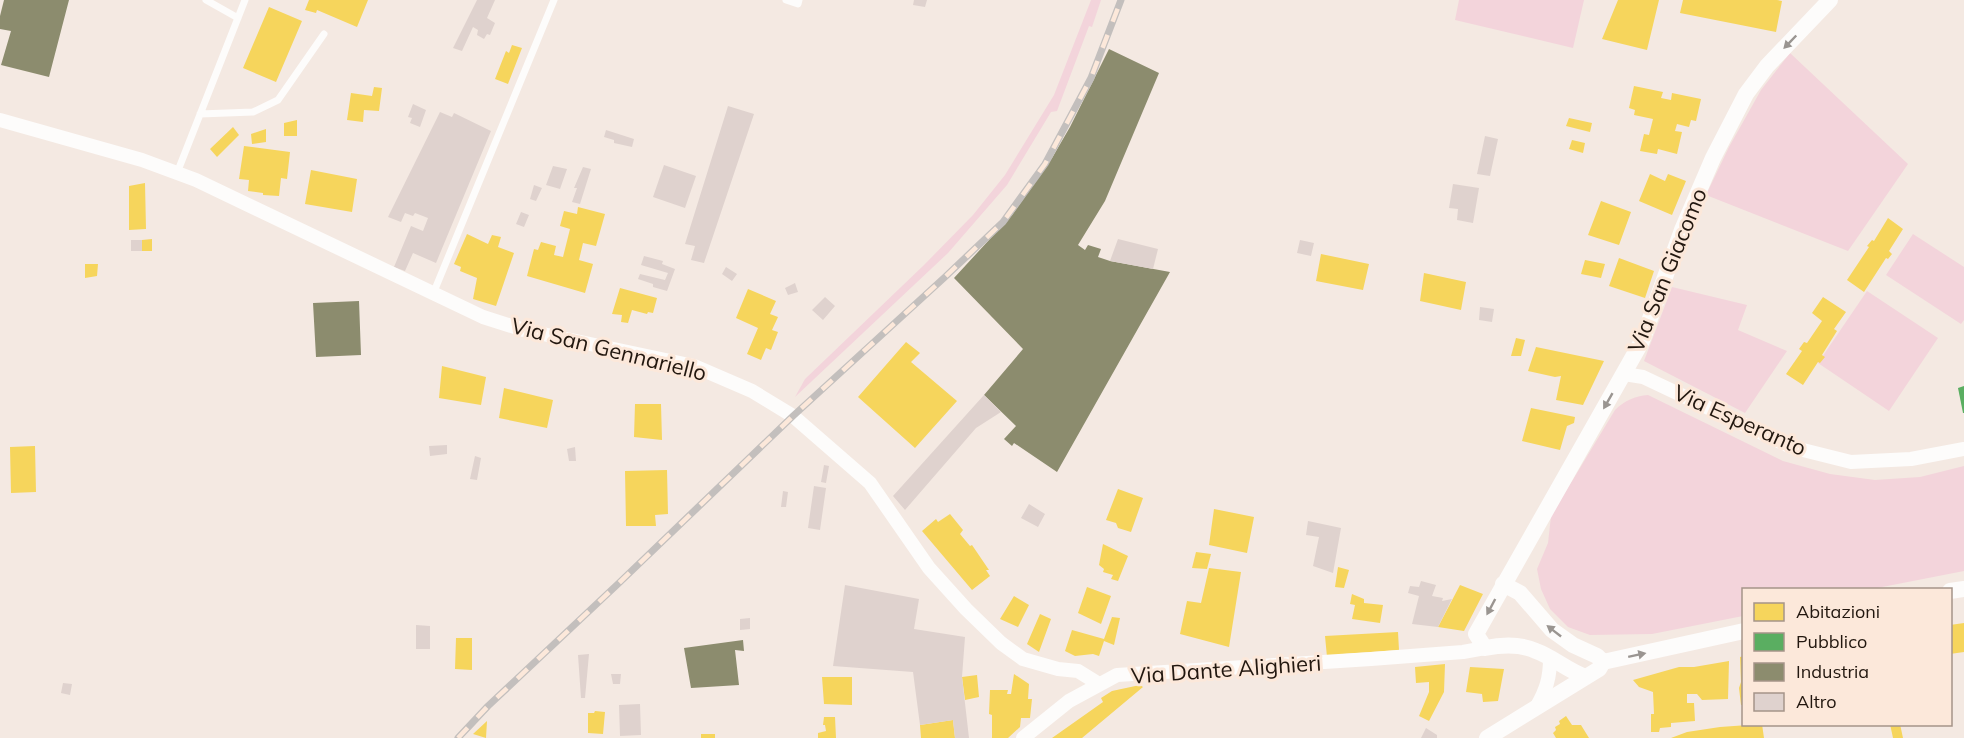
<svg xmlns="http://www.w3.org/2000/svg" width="1964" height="738" viewBox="0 0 1964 738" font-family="Mulish,sans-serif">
<rect width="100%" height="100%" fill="#f4e9e2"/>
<path fill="#f3d4db" d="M1091 0H1101L1092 27 1089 26 1057 111 1051 112 1007 185 948 253 795 397 805 379 924 265 973 215 1005 175 1054 95Z
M1459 0H1584L1573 48 1455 20Z
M1790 53 1908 164 1848 251 1706 195 1729 147 1761 90Z
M1913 234 1964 267V320L1961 324 1886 275Z
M1672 287 1747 305 1738 330 1787 351 1745 413 1644 361Z
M1867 291 1938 338 1889 411 1818 363Z
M1648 395 1783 461 1830 474 1875 480 1920 477 1964 466V571L1872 589 1744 590 1743 616 1652 634 1590 635 1568 627 1550 609 1541 589 1537 569 1548 543 1551 516 1615 410C1624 401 1635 396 1648 395Z"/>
<path fill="#f6d55c" d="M309 0H368L357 27 317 10 316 13 305 10Z
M1618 0H1659L1647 50 1602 39Z
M1683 0H1777L1782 1 1776 32 1680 13Z
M269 7 302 21 276 82 243 68Z
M512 45 522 48 508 84 495 79 506 51 509 53Z
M1634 86 1663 92 1661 98 1671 100 1672 93 1701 99 1696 121 1691 120 1689 127 1677 124 1675 131 1682 132 1677 154 1658 149 1657 154 1640 151 1644 134 1649 135 1653 119 1634 115 1635 110 1629 108Z
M374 87 382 88 379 111 364 110 363 122 347 120 351 93 372 96Z
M1569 118 1592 123 1590 132 1566 126Z
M297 120V136H284V123Z
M233 127 239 135 217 157 210 149Z
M266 129V142L252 144 251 134Z
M1572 140 1585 143 1583 153 1569 149Z
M244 146 290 152 287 179 281 178 279 196 263 195V193L248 191 249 180 239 179Z
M311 170 357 179 352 212 305 204Z
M1650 174 1665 181 1668 174 1686 181 1672 215 1639 201Z
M145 183 146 229 129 230V186Z
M1601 201 1631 212 1619 245 1588 235Z
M578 207 605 214 596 246 583 243 579 260 593 264 585 293 527 276 534 249 538 250 541 242 556 246 554 255 563 257 570 229 560 226 564 211 577 214Z
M1888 218 1903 229 1889 251 1892 254 1888 259 1886 258 1864 292 1847 280 1869 247 1867 246 1872 240 1874 241Z
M467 234 488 244 492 235 501 237 498 247 514 253 496 306 473 299 477 278 460 271 461 267 454 264Z
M152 239V251H142V240Z
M1321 254 1369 264 1363 290 1316 281Z
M1619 258 1654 271 1645 298 1609 286Z
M1585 260 1605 264 1601 278 1581 274Z
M85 264H98L97 276 85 278Z
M1424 273 1466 282 1461 310 1420 301Z
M620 288 657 298 653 313 648 312 647 314 632 310 628 323 621 322 622 315 612 314Z
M748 289 776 301 770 314 778 317 772 330 778 332 771 350 766 348 761 360 747 354 758 328 736 318Z
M1823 297 1846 312 1834 329 1837 331 1822 355 1825 357 1820 363 1818 362 1803 385 1786 374 1802 351 1799 349 1804 342 1807 343 1822 321 1812 313Z
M1516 338 1525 340 1521 356H1511Z
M906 342 920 353 911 362 957 401 915 448 858 397Z
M1536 347 1604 361 1583 405 1556 400 1561 376 1555 377 1528 371Z
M442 366 486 377 481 405 439 398Z
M504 388 553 400 547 428 499 418Z
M635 404H661L662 440 634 437Z
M1531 408 1575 417 1574 423 1567 426 1560 450 1522 441Z
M35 446 36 492 11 493 10 447Z
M667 470 668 514 655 515 656 526H626L625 471Z
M1118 489 1143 498 1131 532 1118 528 1116 523 1106 520Z
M1214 509 1254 517 1247 553 1209 545Z
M950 514 963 530 960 534 970 546 972 545 989 570H986L990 576 972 590 922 531 936 519 938 522Z
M1103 544 1128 556 1118 581 1111 579 1113 575 1103 572 1104 569 1099 565Z
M1196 552 1211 554 1207 569 1192 568Z
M1338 567 1349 570 1344 588 1335 587Z
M1209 568 1241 572 1229 647 1180 634 1187 601 1201 603Z
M1460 585 1483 594 1464 631 1438 627Z
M1087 587 1111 596 1101 624 1078 613Z
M1352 594 1364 599V603L1383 605 1380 623 1352 619 1355 605 1350 604Z
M1014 596 1029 605 1018 627 1000 619Z
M1040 614 1051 619 1039 652 1027 644Z
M1112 617 1120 618 1114 645 1104 641 1099 656 1093 654 1075 656 1065 651 1072 630 1104 639Z
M1964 623V652L1950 654V625Z
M1398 632 1399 650 1343 654 1327 657 1325 636Z
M456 638H472V670L455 669Z
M1744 656V705H1741L1739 688 1741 682 1740 657Z
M1729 661 1728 699 1702 700 1697 694H1687V703H1694L1695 721 1671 723V727L1660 728 1659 732H1651V714H1654L1653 692 1639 687 1633 680 1679 667H1694Z
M1445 664 1444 692 1429 721 1419 716 1429 692V682L1416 683 1415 667Z
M1470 667 1504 669 1498 701 1483 702 1482 694 1466 692Z
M1014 674 1029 684 1028 699H1032L1030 718H1021L1020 727 1008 738H992V715L989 714 990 690H1008L1007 694H1011Z
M977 675 979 697 965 700 962 677Z
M822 677H852V705L824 704Z
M1140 685 1143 687 1082 738H1052L1103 702 1101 698 1112 691Z
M595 711 605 712 603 734 588 733V713H594Z
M1566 716 1572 725H1581L1589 738H1556L1553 733 1556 730 1555 727 1560 724 1559 721Z
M824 717H835L836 738H818V733L826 731 825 725H823Z
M953 720 955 738H921L920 725Z
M487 721 486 738 473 734Z
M1762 724 1764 738H1671L1687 732 1720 727Z
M1890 724H1900L1903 738H1893Z
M701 734H715V738H701Z"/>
<path fill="#5aae61" d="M1964 386V413H1963L1958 388Z"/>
<path fill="#8c8c6e" d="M4 0H69L49 77 1 65 11 31 0 29V16Z
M1109 49 1159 73 1105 201 1078 245 1085 250 1088 245 1101 249 1098 257 1110 261 1170 272 1057 472 1014 443 1012 446 1004 439 1016 426 984 395 1023 349 954 278 1012 215 1052 158 1070 127Z
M359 301 361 355 316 357 313 303Z
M743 640 744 651 735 650 739 685 691 688 684 648Z"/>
<path fill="#dfd2ce" d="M477 0H495L487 18 495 23 490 35 487 34 484 39 477 35 478 30 473 27 462 51 453 48Z
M914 0H927L925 7 913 5Z
M413 104 426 110 420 127 410 123 412 118 408 117Z
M728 106 754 114 704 263 691 260 695 246 685 244Z
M440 112 452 117 454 113 491 131 436 263 413 253 405 271 394 267 411 226 423 231 428 218 415 213 413 216 405 213 401 222 388 217Z
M606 130 634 139 632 147 614 143V140L604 137Z
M1485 136 1498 139 1490 176 1477 174Z
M664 165 696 176 685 208 653 197Z
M553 166 567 169 560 189 546 185Z
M583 167 591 169 580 204 572 202 577 188H574Z
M1453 184 1479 188 1473 223 1457 220 1458 209 1449 208Z
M534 185 542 188 536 201 530 199Z
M521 212 529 215 524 227 516 224Z
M1118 239 1158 249 1153 269 1110 261Z
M131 240H142V251H131Z
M1300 240 1314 243 1311 256 1297 253Z
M644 256 663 261 662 264 675 269 667 291 653 287V284L638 279 640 274 665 280 668 273 641 265Z
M726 267 737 274 732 281 722 274Z
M795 283 798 292 788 295 785 288Z
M825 297 835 306 823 320 812 310Z
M1480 307 1494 309 1492 322 1479 320Z
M984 395 1001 412 976 428 905 510 893 496Z
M447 445V454L430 456 429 446Z
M575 447 576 461H569L567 449Z
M475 456 481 458 477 480 470 479Z
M824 465 829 466 826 483 821 482Z
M814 486 826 488 820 530 808 528Z
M783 491 788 492 786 507H781Z
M1029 504 1045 514 1038 527 1021 518Z
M1308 521 1341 528 1333 573 1313 566 1319 537 1306 535Z
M1421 581 1436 585 1432 596 1443 598 1442 601 1452 599 1438 627 1412 624 1419 596 1408 593 1410 586 1419 587Z
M845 585 919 599 914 629 965 637 962 677 969 738H955L953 720 920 725 913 672 833 666Z
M750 618V629L740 630V619Z
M416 625 430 626V649H416Z
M589 654 585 698H581L578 655Z
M611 674H621L620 684H613Z
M63 683 72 684 70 695 61 693Z
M640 704 641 735 620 736 619 705Z
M1426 728 1437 735V738H1421Z"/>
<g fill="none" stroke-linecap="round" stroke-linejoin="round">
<path stroke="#fdfcfb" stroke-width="7" d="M206 0 238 18
M786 0 798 4 799 0
M200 114 253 112 278 100 324 34
M177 173 245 0
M433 294 554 0"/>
<path stroke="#fdfcfb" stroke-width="14" d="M0 120 142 160 196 180 483 317 524 330 694 366 752 391 793 416 870 483 929 568 966 609 1001 643 1023 659 1058 669 1078 671 1099 684
M1624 374 1643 377 1791 447 1851 462 1911 459 1964 449
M1537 706C1546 690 1550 678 1550 659
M1023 738 1069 701 1117 675 1371 659 1463 652 1485 648"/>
<path stroke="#fdfcfb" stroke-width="16" d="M1503 584 1520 593 1552 630 1573 645 1597 656 1603 662
M1950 591 1964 589
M1586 677C1568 671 1553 657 1536 651 1521 644 1501 645 1485 648L1476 634 1642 341 1682 230 1713 158 1746 94 1767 66 1830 0
M1487 738 1599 669 1603 662 1744 631"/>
<defs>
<path id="rail" d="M458 738 488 706 620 582 793 416 945 277 1003 222 1045 164 1091 78 1121 0"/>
</defs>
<use href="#rail" stroke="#c3bfbd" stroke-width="7"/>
<use href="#rail" stroke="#fce8da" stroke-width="4.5" stroke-dasharray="14" stroke-linecap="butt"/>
</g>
<defs><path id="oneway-solid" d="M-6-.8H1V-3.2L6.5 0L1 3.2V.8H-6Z" transform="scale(1.5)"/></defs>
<g fill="#9a9591">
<use href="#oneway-solid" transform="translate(1790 42) rotate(134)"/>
<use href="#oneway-solid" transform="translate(1608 401) rotate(120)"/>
<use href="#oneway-solid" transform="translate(1491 607) rotate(118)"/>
<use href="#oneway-solid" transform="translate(1554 631) rotate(-142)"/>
<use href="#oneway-solid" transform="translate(1637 655) rotate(-12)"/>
</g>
<g text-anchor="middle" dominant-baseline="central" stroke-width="6" stroke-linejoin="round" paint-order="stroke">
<g font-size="22" fill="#22170f" stroke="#fce8da">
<text transform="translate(1667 270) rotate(-68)">Via San Giacomo</text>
<text transform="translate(609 349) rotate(14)">Via San Gennariello</text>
<text transform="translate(1740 420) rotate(24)">Via Esperanto</text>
<text transform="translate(1226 669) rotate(-4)">Via Dante Alighieri</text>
</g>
</g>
<rect x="1742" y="588" width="210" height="138" fill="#fce8da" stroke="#a59489" stroke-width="1.5"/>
<rect x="1754" y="603" width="30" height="18" fill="#f6d55c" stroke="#a59489" stroke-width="1.5"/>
<text x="1796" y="618" font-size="18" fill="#22170f">Abitazioni</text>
<rect x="1754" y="633" width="30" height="18" fill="#5aae61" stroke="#a59489" stroke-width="1.5"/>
<text x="1796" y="648" font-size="18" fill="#22170f">Pubblico</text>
<rect x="1754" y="663" width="30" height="18" fill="#8c8c6e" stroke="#a59489" stroke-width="1.5"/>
<text x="1796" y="678" font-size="18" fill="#22170f">Industria</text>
<rect x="1754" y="693" width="30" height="18" fill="#dfd2ce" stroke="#a59489" stroke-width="1.5"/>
<text x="1796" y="708" font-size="18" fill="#22170f">Altro</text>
</svg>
